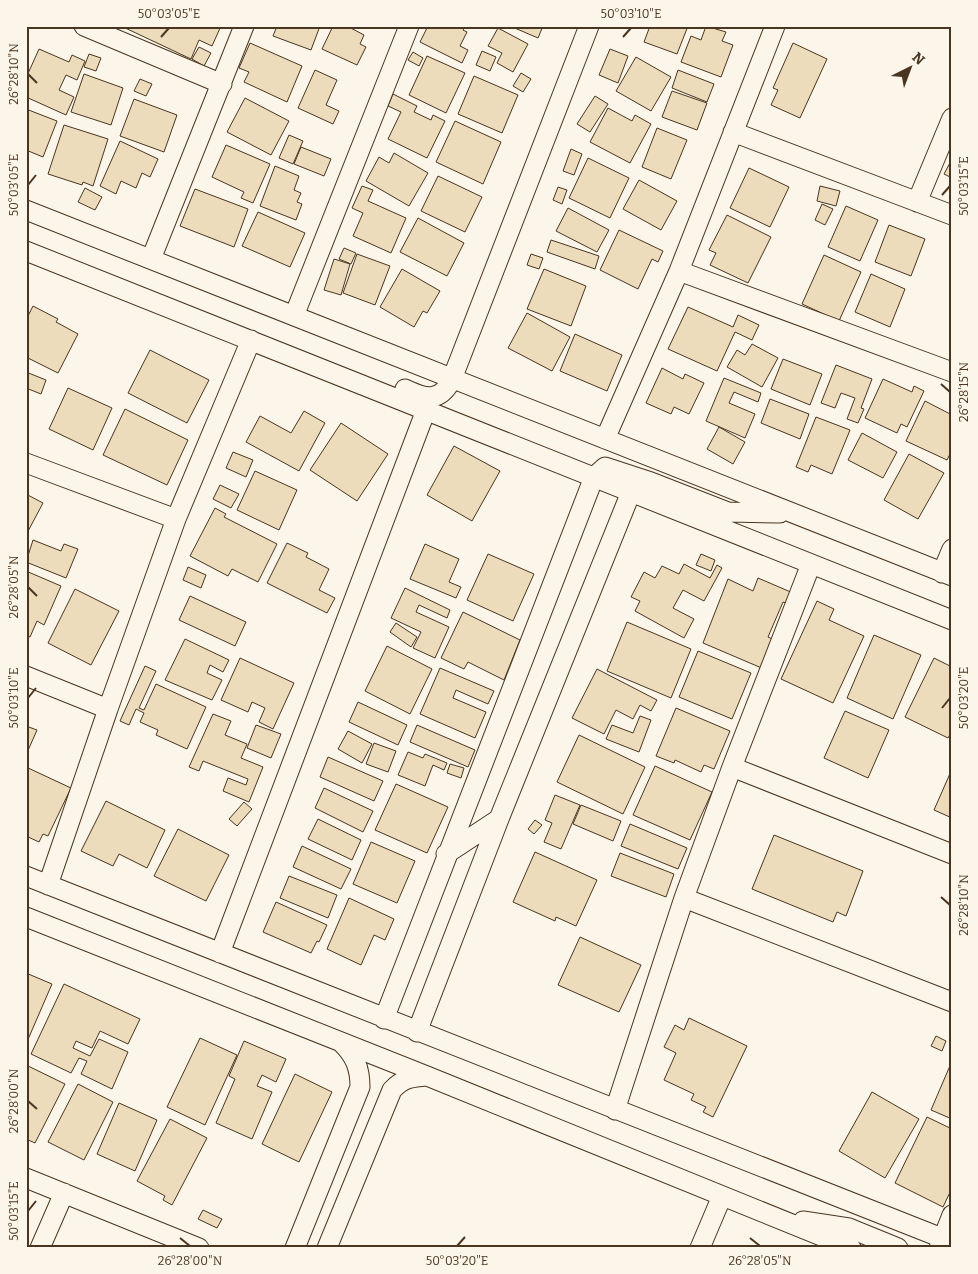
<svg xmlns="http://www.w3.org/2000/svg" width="978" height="1274" viewBox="0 0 978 1274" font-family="Bitter,serif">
<rect width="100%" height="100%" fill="#fbf6e9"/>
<path fill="#ecdcbc" stroke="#4a3520" d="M121 26H221L212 46 199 40 191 59Z
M277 26H320L311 50 273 36Z
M333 26H347L364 35 360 44 366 47 357 65 322 49Z
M428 26H466L463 30 467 32 460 46 468 50 462 63 420 42Z
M510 26H543L538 38Z
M650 26H688L677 54 644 42Z
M706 26 726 32 722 41 733 45 721 77 681 62 691 36 701 40Z
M498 28 528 44 513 72 497 63 502 53 488 46Z
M250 43 302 66 287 102 244 82 249 72 239 68Z
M793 43 827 59 800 118 771 105 778 90 773 88Z
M199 47 211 53 204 66 192 59Z
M39 49 69 62 72 55 85 61 77 80 66 75 59 90 74 97 66 115 26 97V78Z
M610 49 628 56 618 83 599 75Z
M482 51 496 57 490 71 476 65Z
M413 52 423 58 419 66 408 60Z
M89 54 101 58 96 71 84 67Z
M427 56 465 73 446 113 409 95Z
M636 57 671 77 651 111 616 91Z
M315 70 337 80 326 105 339 111 333 124 298 108Z
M678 70 714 84 707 102 672 88Z
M521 73 531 79 523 92 513 86Z
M84 74 123 88 111 125 71 112Z
M474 76 518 95 502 133 458 114Z
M140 79 152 84 146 96 134 91Z
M672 91 707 103 697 130 662 117Z
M393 94 417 106 414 112 431 120 433 115 445 121 427 158 388 139 401 112 388 106Z
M595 96 608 104 590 132 577 124Z
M245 98 289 121 271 155 227 132Z
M134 99 177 115 164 152 120 136Z
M608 108 632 121 635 115 651 124 630 163 590 142Z
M26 109 57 121 43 157 26 150Z
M455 121 501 142 483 184 436 162Z
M64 125 108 139 93 186 83 182 82 185 48 174Z
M657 128 687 140 671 179 642 167Z
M289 135 303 141 293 164 279 158Z
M120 141 158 159 150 177 142 173 136 188 121 181 116 194 100 186Z
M226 145 270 164 253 203 241 198 244 192 212 177Z
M301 147 331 159 324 176 294 164Z
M571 149 582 154 574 175 563 171Z
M394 153 428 173 409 206 366 181 379 157 389 163Z
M588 158 629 178 610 218 569 198Z
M952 159V178L944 174Z
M275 166 299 176 294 190 301 193 297 202 302 204 296 220 260 206Z
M749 168 789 187 770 227 730 208Z
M438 176 482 197 465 232 421 211Z
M639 180 677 201 661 230 623 209Z
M362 186 373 190 368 201 406 218 391 253 353 236 363 213 352 208Z
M820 186 840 191 836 206 817 201Z
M558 187 567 190 562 204 553 200Z
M85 188 102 197 95 210 78 202Z
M195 189 248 209 234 247 180 226Z
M822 204 833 209 825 225 815 220Z
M846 206 878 220 860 261 828 247Z
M568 208 609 230 597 252 556 231Z
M258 212 305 233 290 267 242 246Z
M727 215 771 237 748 283 710 265 716 253 709 250Z
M418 218 464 243 447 276 400 252Z
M889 225 925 239 911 276 875 262Z
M619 230 663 251 658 262 652 259 638 289 600 270Z
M551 240 599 256 595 269 547 252Z
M344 248 356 253 351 264 339 259Z
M357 254 390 266 375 305 343 293Z
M531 254 543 258 539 269 527 265Z
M824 255 861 272 839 321 802 304Z
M334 259 350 264 341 295 324 290Z
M402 269 440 291 427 313 423 311 414 327 380 307Z
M544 269 586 286 571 326 527 309Z
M871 274 905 289 890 327 855 312Z
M33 306 58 319 56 322 78 334 58 373 26 357V320Z
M688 307 733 327 738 315 759 325 752 340 735 332 717 371 668 349Z
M527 313 570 337 552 371 508 348Z
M575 334 622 355 607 391 560 371Z
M752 344 778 358 762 387 727 367 737 350 745 355Z
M150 350 209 380 187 423 128 393Z
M783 359 822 374 810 405 771 389Z
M836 365 872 379 861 408 864 409 858 423 847 419 855 398 841 393 835 408 821 403Z
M662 368 683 379 685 374 704 383 689 414 674 407 671 414 646 403Z
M26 372 46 380 41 394 26 388Z
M724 378 761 393 758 402 734 392 729 403 755 414 745 438 706 421Z
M883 379 912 392 914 386 924 391 907 427 901 424 897 433 865 418Z
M68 388 112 408 93 450 49 429Z
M770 399 809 414 800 439 761 423Z
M925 401 952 415V450L947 460 906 441Z
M125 409 188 440 167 485 103 455Z
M304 411 325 423 299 471 246 442 260 416 291 433Z
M816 417 850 430 832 474 811 465 808 472 796 467Z
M341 423 388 454 357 501 310 470Z
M719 427 745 442 733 464 707 449Z
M862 433 897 452 883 478 848 460Z
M454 446 500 471 472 521 427 495Z
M233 452 253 460 246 477 226 468Z
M909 454 944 473 918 519 884 500Z
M255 471 297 490 279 530 237 510Z
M220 485 239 494 231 508 213 499Z
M26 494 43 503 26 535Z
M215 508 226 514 224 517 277 544 258 582 232 569 228 576 190 556Z
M33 540 61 551 64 544 78 549 66 578 26 562Z
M287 543 308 553 306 557 329 569 319 590 335 598 327 613 267 583Z
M425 544 459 559 449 582 461 587 456 598 410 579Z
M488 554 534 574 513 621 467 600Z
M701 554 715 560 711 571 696 565Z
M684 564 710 578 717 565 722 568 704 601 683 590 673 608 694 619 684 638 635 611 640 601 631 597 644 572 655 578 662 566 679 574Z
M188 567 206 575 201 588 183 580Z
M26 571 61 586 44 625 37 621 30 637 26 636Z
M758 578 793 593 788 604 783 602 768 637 776 641 764 669 703 643 728 579 753 591Z
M405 588 450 610 447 618 419 605 416 612 449 627 435 658 413 648 421 632 391 618Z
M75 589 119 611 91 665 48 643Z
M190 596 246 622 235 646 179 620Z
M817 601 834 609 829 620 864 636 833 703 781 679Z
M463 612 520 640 504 680 468 662 464 669 441 658Z
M627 622 691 649 671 698 607 671Z
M396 623 417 637 411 647 390 632Z
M874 635 921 655 893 719 847 698Z
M185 639 229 660 223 672 210 665 207 673 222 680 212 700 165 680Z
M387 646 432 669 410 714 365 691Z
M698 651 751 673 732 719 679 697Z
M240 658 294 683 273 729 259 722 265 708 252 702 248 712 221 700Z
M934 658 952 667V731L948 738 905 717Z
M145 666 156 671 139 708 144 710 156 684 206 707 187 749 156 735 158 730 140 722 144 713 136 709 129 725 120 721Z
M440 668 494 691 488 704 456 690 453 698 486 712 475 738 420 714Z
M597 669 657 700 651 711 640 705 633 719 616 710 604 734 572 718Z
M358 702 407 725 398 745 349 722Z
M676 708 730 731 714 769 704 765 701 772 675 760 674 763 656 756Z
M845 711 889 730 868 778 824 758Z
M213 714 231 721 225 735 247 744 241 758 263 767 249 802 223 791 228 778 246 785 248 779 203 761 199 771 189 767Z
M640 716 651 720 639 752 606 739 612 725 633 733Z
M256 725 281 734 271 758 247 748Z
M417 725 475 750 468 767 410 742Z
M26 726 37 730 26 755Z
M348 731 372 744 362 763 338 749Z
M579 735 645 767 623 814 557 782Z
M374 743 396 751 388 772 366 764Z
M408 752 423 758 425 754 447 763 444 770 433 765 425 786 398 775Z
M328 757 383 781 374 801 320 777Z
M450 764 464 768 461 778 447 773Z
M655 766 712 792 690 840 633 815Z
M26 767 71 788 48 836 43 834 39 842 26 836Z
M952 769V818L934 810Z
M396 784 448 807 427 853 375 830Z
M324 788 373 811 363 832 315 808Z
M555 795 580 805 561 849 544 842 552 823 545 820Z
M106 801 165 830 147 868 119 854 113 866 81 851Z
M244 802 252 809 237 826 229 819Z
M581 805 621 821 613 841 573 824Z
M318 819 361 840 352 860 308 839Z
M535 820 542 825 534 834 528 829Z
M630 824 687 848 678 869 621 846Z
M178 829 229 855 206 901 154 876Z
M774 835 863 871 846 916 837 912 833 922 752 889Z
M371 842 415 861 397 903 353 884Z
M302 846 351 869 341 889 293 867Z
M535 852 597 880 576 926 556 917 555 921 513 902Z
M620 853 674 874 666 897 611 876Z
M289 876 337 895 328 918 280 898Z
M349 898 394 919 385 940 374 935 361 965 327 949Z
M276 902 327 925 319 942 317 941 311 953 263 932Z
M580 937 641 965 619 1012 558 985Z
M26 973 52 984 26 1044Z
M64 984 140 1019 128 1044 100 1031 92 1048 76 1041 73 1048 90 1056 99 1039 128 1052 112 1089 81 1074 87 1061 79 1058 71 1073 31 1054Z
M689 1018 747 1046 713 1117 703 1112 706 1107 691 1100 694 1094 664 1080 676 1053 664 1047 675 1025 684 1030Z
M936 1036 946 1041 942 1051 931 1046Z
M200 1038 237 1055 205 1125 167 1107Z
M244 1041 286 1059 276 1082 262 1075 257 1086 272 1092 252 1139 216 1123 235 1079 229 1076Z
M952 1061V1119L931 1110Z
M26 1065 65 1084 35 1143 26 1139Z
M295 1074 332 1092 299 1162 262 1144Z
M78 1084 113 1102 84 1160 48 1142Z
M872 1092 919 1119 885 1178 839 1151Z
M119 1103 157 1120 135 1171 97 1154Z
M927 1117 952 1129V1188L943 1207 895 1183Z
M170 1119 207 1138 172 1205 163 1200 165 1196 137 1181Z
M203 1210 222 1219 217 1228 198 1219Z"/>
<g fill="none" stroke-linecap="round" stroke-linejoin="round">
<defs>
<path id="minor" d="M84 26 222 84
M775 26 679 271 952 372
M733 132 952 215
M917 202 952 118
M26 210 952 576
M26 251 952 620
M151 259 244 26
M294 316 409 26
M405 389C426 399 440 403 452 379L589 26
M605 439 679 271
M26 463 176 519
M942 573 952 549
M26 676 108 709 176 519 251 340
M732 767 952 854
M446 854 499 819
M26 876 952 1242
M48 885 108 709
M684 898 952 1002
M26 917 427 1076 851 1248
M220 953 426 410
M384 1019 594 477 605 467 651 482 728 512 780 513
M417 1032 499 819 631 492
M615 1110 684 898 732 767 811 564
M26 1178 199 1248
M803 1221 849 1228 898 1248
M40 1248 64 1193
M295 1248 360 1087C360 1068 355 1056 342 1043
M327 1248 392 1090C403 1078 412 1077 427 1076
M700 1248 722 1196
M939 1248 952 1215"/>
</defs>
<use href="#minor" stroke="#4a3520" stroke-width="21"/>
<use href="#minor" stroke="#fbf6e9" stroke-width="19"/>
</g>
<path fill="none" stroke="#4a3520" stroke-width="2" d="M161 37 169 28M623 37 631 28M28 74 37 83M28 185 36 175M942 195 950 186M941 384 950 392M28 587 37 596M28 698 36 688M942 708 950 698M941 897 950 905M28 1101 37 1109M28 1211 36 1201M180 1238 190 1246M750 1238 760 1246M457 1246 465 1237"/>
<rect width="978" height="1274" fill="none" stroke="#fbf6e9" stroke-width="55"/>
<g transform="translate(910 68) rotate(42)" stroke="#fbf6e9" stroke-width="4" paint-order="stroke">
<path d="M0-4L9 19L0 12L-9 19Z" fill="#4a3520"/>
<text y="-8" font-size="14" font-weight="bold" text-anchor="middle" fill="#4a3520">N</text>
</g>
<rect x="28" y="28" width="922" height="1218" fill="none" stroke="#4a3520" stroke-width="2"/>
<g font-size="12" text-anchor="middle" fill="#4a3520">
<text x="169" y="18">50°03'05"E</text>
<text x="631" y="18">50°03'10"E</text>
<text transform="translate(14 74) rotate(-90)" y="4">26°28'10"N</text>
<text transform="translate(14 185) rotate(-90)" y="4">50°03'05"E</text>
<text transform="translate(964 186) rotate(-90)" y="4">50°03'15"E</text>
<text transform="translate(964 392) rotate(-90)" y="4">26°28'15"N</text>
<text transform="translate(14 587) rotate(-90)" y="4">26°28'05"N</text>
<text transform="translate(14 698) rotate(-90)" y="4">50°03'10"E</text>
<text transform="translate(964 698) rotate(-90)" y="4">50°03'20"E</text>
<text transform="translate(964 905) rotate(-90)" y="4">26°28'10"N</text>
<text transform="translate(14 1101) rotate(-90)" y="4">26°28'00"N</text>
<text transform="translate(14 1211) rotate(-90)" y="4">50°03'15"E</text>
<text x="190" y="1265">26°28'00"N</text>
<text x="457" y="1265">50°03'20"E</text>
<text x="760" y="1265">26°28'05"N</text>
</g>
</svg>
